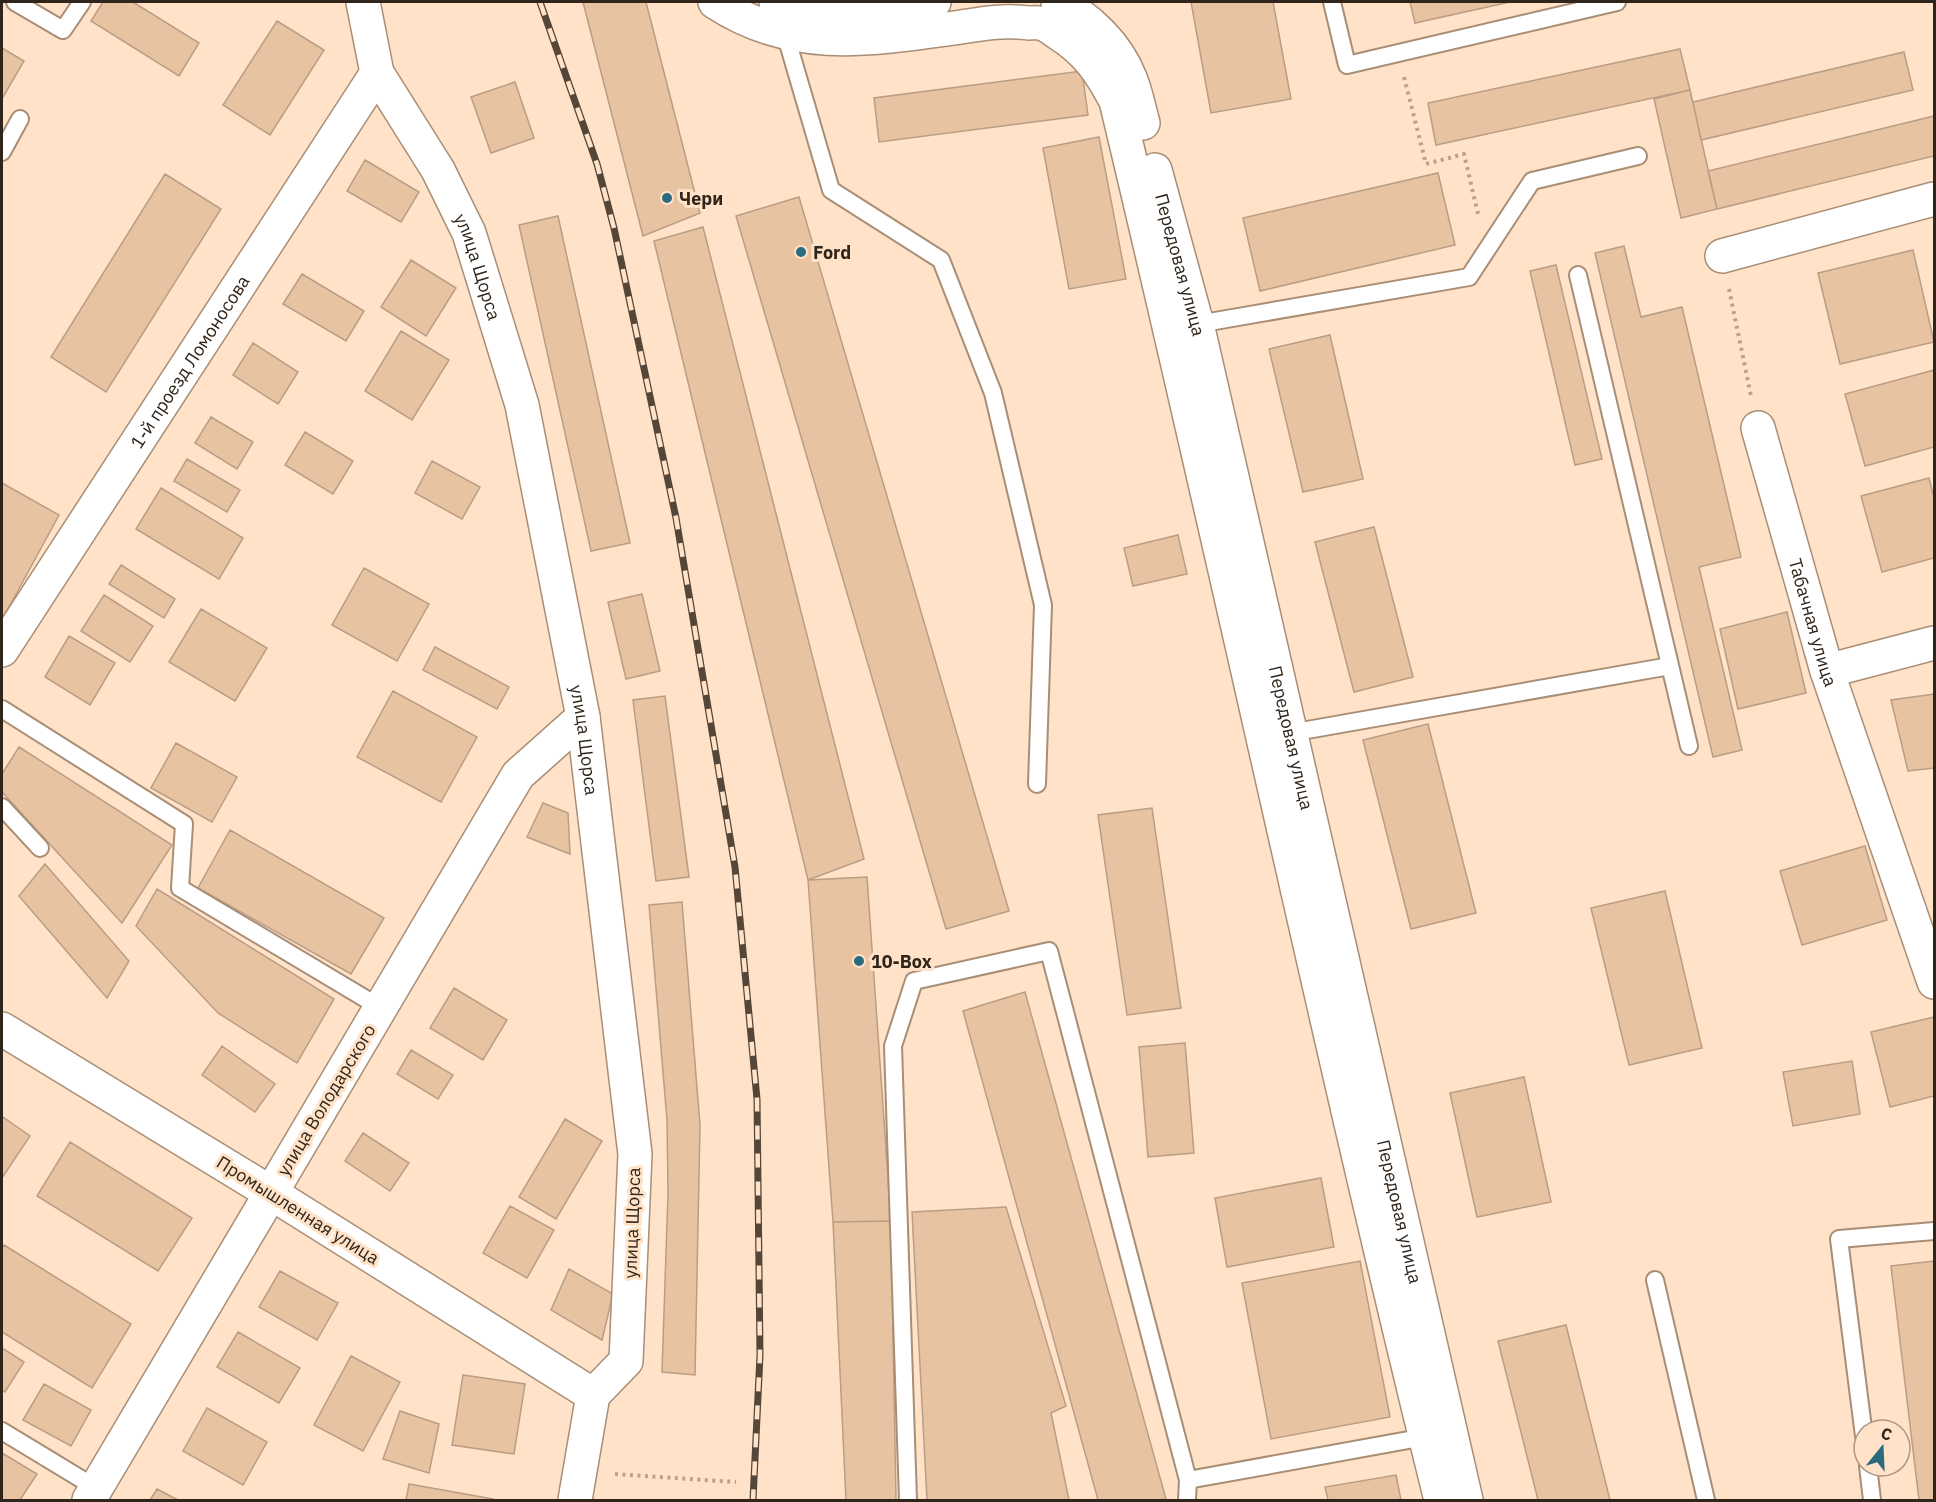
<svg xmlns="http://www.w3.org/2000/svg" width="1936" height="1502" viewBox="0 0 1936 1502" font-family="'IBM Plex Sans',sans-serif">
<rect width="100%" height="100%" fill="#ffe2c7"/>
<path fill="#e8c3a1" stroke="#b99d85" stroke-width="1.5" d="M103 2H133L199 43 179 76 91 21Z
M583 2H646L700 213 643 236Z
M1191 2H1273L1291 99 1211 113Z
M1410 2H1510L1415 23Z
M277 21 324 50 270 135 223 105Z
M2 48 24 61 2 99Z
M1680 49 1690 90 1436 145 1428 103Z
M1904 52 1913 90 1701 140 1693 102Z
M1082 71 1088 115 879 142 874 98Z
M515 82 534 138 491 153 471 97Z
M1690 90 1717 209 1681 218 1654 99Z
M1934 116V156L1717 209 1708 171Z
M1099 137 1126 279 1069 289 1043 148Z
M365 160 419 192 401 222 347 191Z
M1438 173 1455 245 1260 291 1243 218Z
M165 174 221 209 106 392 51 357Z
M799 197 1009 911 946 929 736 216Z
M558 216 630 543 591 551 519 225Z
M703 227 864 859 808 880 654 241Z
M1624 246 1641 317 1682 307 1741 557 1699 567 1742 750 1713 757 1595 253Z
M1913 250 1934 342 1840 364 1818 273Z
M411 260 456 288 426 336 381 307Z
M1556 265 1602 459 1575 465 1530 271Z
M302 274 364 311 346 341 283 304Z
M401 331 449 360 412 420 365 391Z
M1330 335 1363 479 1303 492 1269 349Z
M253 343 298 372 278 404 233 375Z
M1934 370V447L1865 466 1845 394Z
M211 417 253 442 237 469 195 443Z
M305 432 353 461 333 494 285 465Z
M187 459 240 490 227 512 174 481Z
M432 461 480 487 462 519 415 493Z
M1929 478 1934 498V558L1882 572 1861 496Z
M2 483 59 515 2 620Z
M161 488 243 538 219 579 136 529Z
M1374 527 1413 677 1354 692 1315 542Z
M1178 535 1187 574 1133 586 1124 548Z
M121 565 175 599 164 618 109 584Z
M364 568 429 604 397 661 332 625Z
M642 594 660 671 626 679 608 602Z
M104 595 153 626 130 662 81 631Z
M201 609 267 648 235 701 169 662Z
M1787 612 1806 693 1738 709 1720 629Z
M69 636 115 663 90 705 45 677Z
M435 647 509 687 497 709 423 670Z
M393 691 477 737 441 802 357 757Z
M1934 694V768L1908 771 1891 700Z
M665 696 689 877 656 881 633 700Z
M1428 724 1476 913 1411 929 1363 740Z
M176 743 237 777 212 822 151 788Z
M19 747 172 845 122 923 2 792V774Z
M543 803 568 813 570 854 527 837Z
M1152 808 1181 1008 1127 1015 1098 815Z
M230 830 384 918 351 974 198 888Z
M1865 846 1887 920 1802 945 1780 871Z
M45 864 129 961 107 998 19 896Z
M867 877 891 1221 833 1222 808 880Z
M157 889 334 999 297 1063 218 1013 136 926Z
M1665 891 1702 1048 1629 1065 1591 908Z
M682 902 700 1125 695 1375 662 1372 668 1193 667 1120 649 905Z
M454 988 507 1020 483 1060 430 1028Z
M1025 992 1166 1499 1158 1500H1098L963 1011Z
M1934 1017V1096L1890 1107 1871 1032Z
M1185 1043 1194 1153 1148 1157 1139 1047Z
M222 1046 275 1084 255 1112 202 1075Z
M411 1050 453 1075 438 1099 397 1074Z
M1852 1061 1860 1114 1793 1126 1783 1072Z
M1524 1077 1551 1202 1477 1217 1450 1093Z
M3 1117 30 1136 2 1178V1120Z
M565 1119 602 1141 556 1219 519 1197Z
M363 1133 409 1163 390 1191 345 1161Z
M70 1142 192 1218 158 1271 37 1196Z
M1321 1178 1334 1247 1227 1267 1215 1198Z
M510 1206 554 1230 527 1278 483 1253Z
M1006 1207 1066 1406 1051 1413 1069 1500H927L912 1212Z
M891 1221 896 1500H846L833 1222Z
M4 1245 131 1324 92 1388 2 1332V1249Z
M1360 1261 1390 1417 1271 1439 1242 1283Z
M1934 1261V1500H1919L1891 1266Z
M569 1269 613 1294 602 1340 551 1310Z
M280 1271 338 1303 317 1340 259 1307Z
M1566 1325 1610 1500H1538L1498 1341Z
M238 1332 300 1368 279 1403 217 1367Z
M2 1348 24 1362 5 1392 2 1390Z
M351 1356 400 1382 363 1451 314 1425Z
M463 1375 525 1384 514 1454 452 1445Z
M44 1384 91 1410 71 1446 23 1420Z
M207 1408 267 1442 243 1485 183 1451Z
M400 1411 439 1424 429 1473 383 1459Z
M2 1453 37 1474 20 1500H2Z
M1396 1475 1401 1500H1328L1325 1487Z
M409 1484 493 1499 492 1500H406Z
M157 1489 178 1500H150Z"/>
<g fill="none" stroke-linecap="round" stroke-linejoin="round">
<defs>
<path id="service" d="M15 2 63 30 82 2
M1332 2 1347 65 1617 2
M785 33 831 190 941 260 993 393 1043 605 1037 784
M2 152 20 119
M1578 275 1689 746
M1192 325 1469 277 1532 181 1638 156
M2 709 184 824 180 888 381 1008
M1290 733 1670 666
M2 807 40 848
M1655 1280 1706 1500
M2 1431 96 1488
M1864 1436 1839 1239 1934 1231
M1868 1466 1872 1500
M1188 1480 1425 1437
M908 1500 893 1046 914 981 1049 951 1188 1480 1187 1500"/>
<g id="minor">
<path id="s1" d="M363 2 377 73 438 170 469 233 522 405 583 717 635 1154 626 1361 593 1395 575 1500"/>
<path d="M1722 256 1934 199"/>
<path id="s2" d="M1758 428 1827 671 1934 982"/>
<path id="s3" d="M2 650 377 73"/>
<path d="M1827 671 1934 643"/>
<path d="M583 717 518 775 271 1193 593 1395"/>
</g>
<path id="tertiary" d="M2 1029 271 1193 89 1500"/>
<g id="secondary">
<path d="M715 2C794 54 873 39 961 27 986 23 1004 20 1029 23 1033 23 1039 22 1043 24 1048 25 1053 30 1058 33 1087 51 1101 72 1116 101 1228 567 1326 1036 1441 1500"/>
<path d="M776 2 831 13 934 2"/>
<path d="M1058 2C1089 18 1117 45 1130 78 1136 92 1139 109 1143 123"/>
<path id="s4" d="M1155 170 1197 324 1466 1500"/>
</g>
</defs>
<use href="#service" stroke="#a98e76" stroke-width="20"/>
<use href="#minor" stroke="#a98e76" stroke-width="36"/>
<use href="#tertiary" stroke="#a98e76" stroke-width="36"/>
<use href="#secondary" stroke="#a98e76" stroke-width="36"/>
<path stroke="#b8a28c" stroke-width="4" stroke-dasharray="3 4.5" stroke-linecap="butt" d="M1404 77 1426 164 1464 154 1478 214
M1729 289 1751 396
M615 1474 736 1482"/>
<use href="#service" stroke="#fff" stroke-width="16"/>
<use href="#minor" stroke="#fff" stroke-width="33"/>
<use href="#tertiary" stroke="#fff" stroke-width="33"/>
<use href="#secondary" stroke="#fff" stroke-width="33"/>
<defs>
<path id="rail" d="M540 2 597 164 614 228 676 518 735 867 757 1099 760 1355 753 1500"/>
</defs>
<use href="#rail" stroke="#544639" stroke-width="7"/>
<use href="#rail" stroke="#ffe2c7" stroke-width="4.5" stroke-dasharray="14" stroke-linecap="butt"/>
</g>
<g fill="#2a6c7e" stroke="#ffe2c7" stroke-width="2">
<circle cx="667" cy="198" r="6"/>
<circle cx="801" cy="252" r="6"/>
<circle cx="859" cy="961" r="6"/>
</g>
<g text-anchor="middle" dominant-baseline="central" stroke-width="6" stroke-linejoin="round" paint-order="stroke">
<g font-size="18" font-weight="bold" fill="#30251b" stroke="#ffe2c7" text-anchor="start">
<text x="679" y="198">Чери</text>
<text x="813" y="252">Ford</text>
<text x="871" y="961">10-Box</text>
</g>
<g font-size="18" fill="#30251b" stroke="#ffe2c7">
<text stroke="none"><textPath href="#s4" startOffset="98">Передовая улица</textPath></text>
<text stroke="none"><textPath href="#s1" startOffset="292">улица Щорса</textPath></text>
<text stroke="none"><textPath href="#s3" startOffset="344">1-й проезд Ломоносова</textPath></text>
<text stroke="none"><textPath href="#s2" startOffset="202">Табачная улица</textPath></text>
<text stroke="none"><textPath href="#s4" startOffset="584">Передовая улица</textPath></text>
<text stroke="none"><textPath href="#s1" startOffset="778">улица Щорса</textPath></text>
<text transform="translate(326 1100) rotate(-59)">улица Володарского</text>
<text transform="translate(298 1210) rotate(32)">Промышленная улица</text>
<text stroke="none"><textPath href="#s4" startOffset="1070">Передовая улица</textPath></text>
<text transform="translate(632 1223) rotate(-88)">улица Щорса</text>
</g>
</g>
<rect width="1936" height="1502" fill="none" stroke="#30251b" stroke-width="6"/>
<g transform="translate(1882 1448) rotate(18)"><circle r="28" fill="#ffe2c7" stroke="#ac9682" stroke-width="1.5"/>
<path d="M0-4.5L10 22L0 15L-10 22Z" fill="#2a6c7e"/>
<text y="-9" font-size="16" font-weight="bold" text-anchor="middle" fill="#30251b">С</text>
</g>
</svg>
